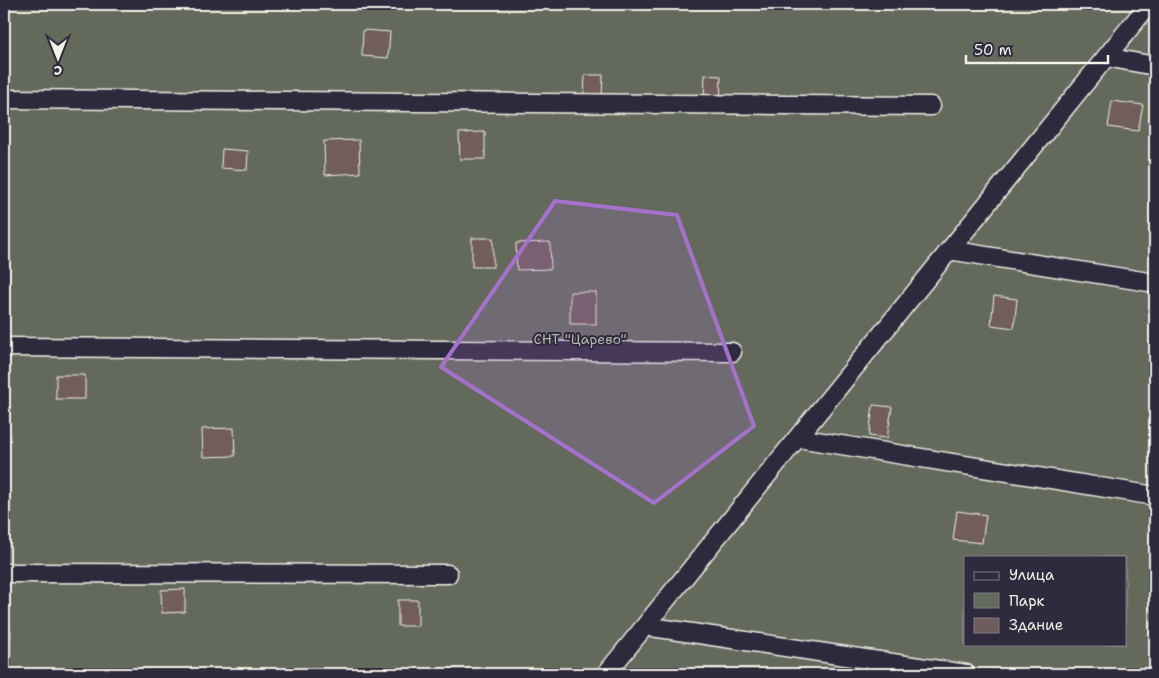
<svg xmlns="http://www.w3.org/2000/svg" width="1159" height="678" viewBox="0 0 1159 678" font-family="'Shantell Sans',sans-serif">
<rect width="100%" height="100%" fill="#423946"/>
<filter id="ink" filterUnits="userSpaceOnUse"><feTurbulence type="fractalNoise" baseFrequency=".02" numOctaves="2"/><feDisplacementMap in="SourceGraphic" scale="10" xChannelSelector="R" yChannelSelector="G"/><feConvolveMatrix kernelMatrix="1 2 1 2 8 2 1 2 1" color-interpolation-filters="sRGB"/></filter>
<g filter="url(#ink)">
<path fill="#636a5c" stroke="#acaea2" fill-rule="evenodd" d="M4 4H1155V674H4ZM965 557H1125V644H965Z"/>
<path fill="#6f5d5c" stroke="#f4f1e8" d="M363 30 390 32 388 58 362 56Z
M585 75H603L602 96H584Z
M705 75 721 76 720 101H704Z
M1112 101 1143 105 1138 131 1108 127Z
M485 132V159H460L459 133Z
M359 140 360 173 325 175 324 141Z
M222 149 248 151 247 170 221 168Z
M472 238H493V267H472Z
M550 242 551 269 517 270 516 243Z
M570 292H596V324H570Z
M994 296 1017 299 1014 328 991 325Z
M56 375H85V399H56Z
M873 405 892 407 887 438 869 436Z
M234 428 235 456 203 457 202 429Z
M957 511 986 515 982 543 953 540Z
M185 589V612L162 613 161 590Z
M398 600H418V626H398Z
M4 630H11L10 656H4Z"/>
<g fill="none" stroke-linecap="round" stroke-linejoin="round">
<defs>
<path id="street" d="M1106 57 1155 66
M4 99 931 106
M949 250 1155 283
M4 347 732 352
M798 438 1155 496
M4 573 448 574
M645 626 966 674
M606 674 1149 4"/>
</defs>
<use href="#street" stroke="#f4f1e8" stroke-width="21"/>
<use href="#street" stroke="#2f2a3d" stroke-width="18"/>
</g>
</g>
<path fill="#a571cd" fill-opacity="0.2" stroke="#a571cd" stroke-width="4" stroke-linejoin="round" d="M555 201 677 215 754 426 654 503 441 367Z"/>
<g text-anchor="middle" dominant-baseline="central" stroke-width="4" stroke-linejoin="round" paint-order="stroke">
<g font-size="14" fill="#b3b4a9" stroke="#2f2a3d">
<text x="580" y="339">СНТ "Царево"</text>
</g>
</g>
<rect width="1159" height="678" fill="none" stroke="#2f2a3d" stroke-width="20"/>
<rect x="10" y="10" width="1139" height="658" fill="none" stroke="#f4f1e8" stroke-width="2" filter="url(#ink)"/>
<rect x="964" y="556" width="162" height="90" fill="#2f2a3d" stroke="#7e7a81"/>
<rect x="974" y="572" width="25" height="8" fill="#2f2a3d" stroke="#7e7a81"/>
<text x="1009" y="580" font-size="15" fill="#f4f1e8">Улица</text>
<rect x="974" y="593" width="25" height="15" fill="#636a5c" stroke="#7e7a81"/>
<text x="1009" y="606" font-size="15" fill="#f4f1e8">Парк</text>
<rect x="974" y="618" width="25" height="15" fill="#6f5d5c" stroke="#7e7a81"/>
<text x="1009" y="630" font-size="15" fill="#f4f1e8">Здание</text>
<g transform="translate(58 58) rotate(180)" stroke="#2f2a3d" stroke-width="4" paint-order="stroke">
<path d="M0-4L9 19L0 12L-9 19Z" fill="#f4f1e8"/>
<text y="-8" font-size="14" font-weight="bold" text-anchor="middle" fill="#f4f1e8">С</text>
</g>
<path d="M966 55v8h142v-8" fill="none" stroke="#f4f1e8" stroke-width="2.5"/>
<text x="974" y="55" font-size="15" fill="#f4f1e8" stroke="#2f2a3d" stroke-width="4" paint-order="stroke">50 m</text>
</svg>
